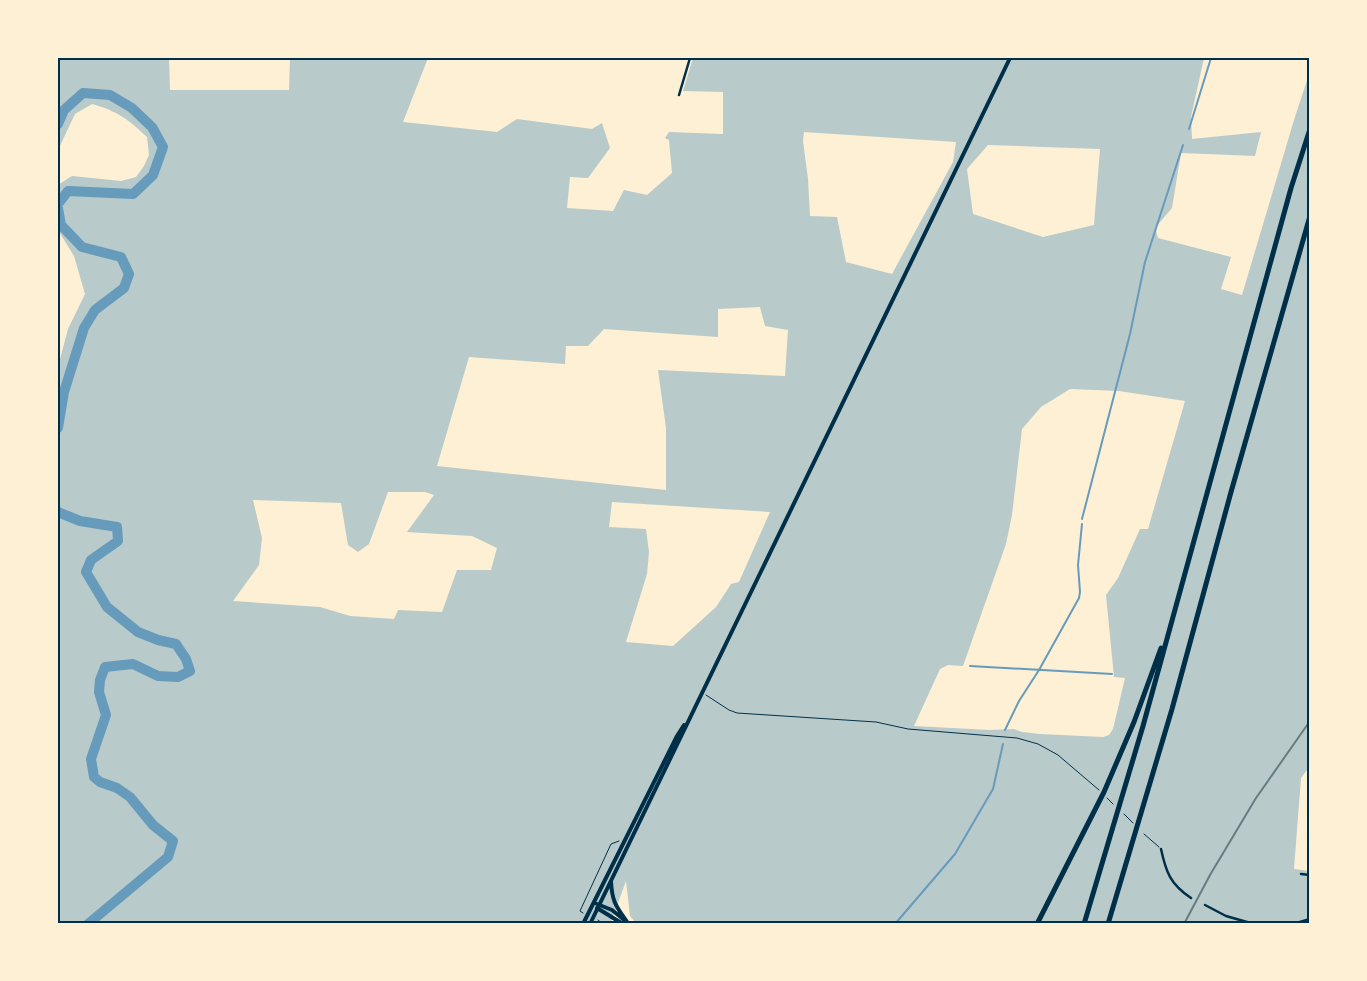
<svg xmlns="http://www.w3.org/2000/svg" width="1367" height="981" viewBox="0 0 1367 981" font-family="'Sofia Sans Condensed',sans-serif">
<rect width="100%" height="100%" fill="#fdf0d5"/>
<path fill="#b9caca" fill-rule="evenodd" d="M58 58H169L170 90H289L290 58H428L403 122 497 132 517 119 592 129 602 123 610 148 588 178 570 177 567 208 613 211 624 190 647 195 672 173 669 140 665 138 669 132 723 134V92L683 91 693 58H1204L1191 117 1192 139 1261 132 1255 156 1181 153 1172 208 1155 228 1158 238 1231 257 1221 289 1242 295 1294 120 1309 74 1310 766 1301 778 1294 869 1309 871V923H636L630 916 626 881 611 922 613 923H58V367L68 329 85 294 74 256 58 230V185L72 176 121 181 136 177 144 166 149 155 147 137C128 119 117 111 92 104L75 114 58 150ZM804 132 956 142 953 162 892 274 846 262 837 217 810 216 808 179 803 141ZM988 145 1100 149 1094 225 1043 237 973 214 967 169ZM760 307 765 326 788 330 785 376 658 370 666 428V490L437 466 469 357 565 364 566 346H588L604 329 718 337V309ZM1070 389 1119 391 1185 401 1148 529H1140L1118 578 1106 595 1114 677 1125 678 1113 729 1109 735 1103 737 1040 734 1022 732 1014 729 990 730 914 726 940 669 948 665 963 666 1006 544 1012 515 1022 429 1041 407ZM388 492H425L434 495 407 532 472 536 497 548 491 570H457L442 612 398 610 394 619 350 616 320 607 233 601 259 565 262 538 253 500 341 503 348 545 358 552 369 544ZM612 502 770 512 739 582 731 584 716 607 673 646 626 642 647 574 649 552 646 529 609 527Z"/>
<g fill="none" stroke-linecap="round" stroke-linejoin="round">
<path stroke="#669bbc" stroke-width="2" d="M1189 129 1211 58
M1082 519 1130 334 1145 262 1183 145
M970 666 1112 674
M1005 730 1019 701 1039 670 1079 598 1080 592 1078 565 1082 524
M895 924 955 854 993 789 1003 744"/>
<path stroke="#669bbc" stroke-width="10" d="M58 124 64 110 83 93 110 95 132 108 152 127 163 147 153 175 133 194 68 191 58 204
M58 208 61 225 82 247 121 257 129 274 124 288 95 310 84 328 64 392 58 428
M58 512 80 521 117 527 118 541 91 560 86 572 107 607 138 632 158 640 176 644 186 659 190 671 178 677 158 676 133 664 105 667 100 680 99 692 106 715 91 759 94 777 100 782 117 788 130 797 153 825 173 841 168 857 88 924"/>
<path stroke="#003049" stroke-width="1" d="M706 695 729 710 737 713 876 722 908 729 1017 738 1038 744 1058 755 1099 790
M1107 798 1113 804
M1124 814 1133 823
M1144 834 1159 847
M583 913 580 911 611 844 619 841
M598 920 603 924"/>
<path stroke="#003049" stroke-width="2.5" d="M679 95 690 58
M1161 849C1166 872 1170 884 1191 898
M1301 874 1310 875
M1205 905 1226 916 1254 924
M1293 924 1310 919"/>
<path stroke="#003049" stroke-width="4" d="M611 881C612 902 616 906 627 922
M597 904 612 910 623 919
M597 908 623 924
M583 924 677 736 684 725
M590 924 1010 58"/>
<path stroke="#003049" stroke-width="5" d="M1037 924 1104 792 1134 722 1161 648
M1084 924 1143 726 1291 188 1310 129
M1108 924 1172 709 1231 492 1310 216"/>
<path stroke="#657d81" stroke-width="2" d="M1184 924 1210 875 1256 798 1310 721"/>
</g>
<rect width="1367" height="981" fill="none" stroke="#fdf0d5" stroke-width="118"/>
<rect x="59" y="59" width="1249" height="863" fill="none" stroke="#003049" stroke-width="2"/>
</svg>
